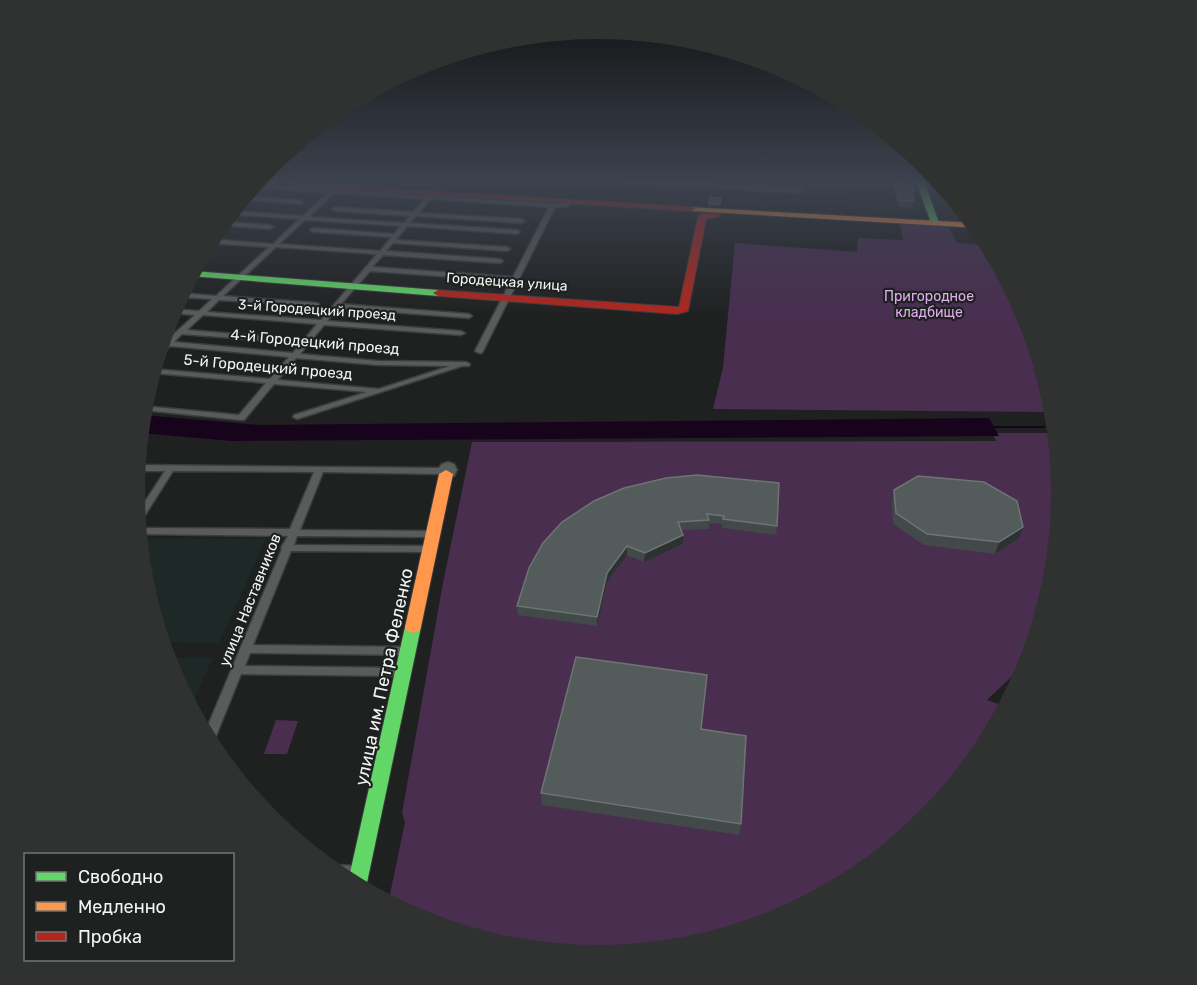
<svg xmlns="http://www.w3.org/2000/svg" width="1197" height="985" viewBox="0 0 1197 985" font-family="Rubik,sans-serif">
<rect width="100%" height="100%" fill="#1f2020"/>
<path fill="#1e2826" d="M805 181H913L923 211 852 208 850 200 807 196Z
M149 538 266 539 219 643 161 642 143 583 140 552Z
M166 658H213L190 709 170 670Z"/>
<path fill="#492e50" d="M900 224 949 227 957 243 990 245 1027 315 1055 412 713 409 723 367 735 243 857 252 858 238 903 240Z
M992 433H1057L1062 493 1054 583 1031 658 987 700 1007 707C986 747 958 790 926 821 784 958 564 985 388 904L405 822 402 813 443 583 472 442 996 441Z
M276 720 298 721 287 754H264Z"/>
<path fill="#17031c" d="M142 415 259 425 989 418 999 436 232 441 140 433Z"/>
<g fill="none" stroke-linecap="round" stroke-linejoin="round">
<path stroke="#17031c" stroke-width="2" d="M994 427H1044"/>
<defs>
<path id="street" d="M624 181H657L797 189H798V181H804V190L797 193 626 183Z
M254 184 427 196 430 194 433 196 559 204H564L567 200 572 201 568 206 555 207 482 353H479L475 351 511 281 370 271 341 304 469 314 472 316 469 318 338 308 327 321 461 331 465 333 461 335 324 325 300 354 378 361 466 362 470 364 469 366H462L297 419 293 417 294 415 367 392 274 384 244 420H241L143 410V406L239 415 266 383 153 373V369L270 379 289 357 170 346 161 355H158L162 345H161L162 341H166L195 315 171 313 173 309 199 311 212 299 179 297 181 293 216 296 269 247 208 243 210 239 273 244 299 219 229 214 232 211 303 216 328 193 252 187ZM334 193 425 199 413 212 335 207 332 209 335 211 410 216 404 223 309 217ZM430 199 549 207 513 277 372 267 383 255 500 263 503 261 500 259 386 251 393 243 507 251 510 249 507 247 396 240 407 226 517 234 520 232 517 230 410 223 416 216 522 223 525 221 522 219 419 213ZM305 220 401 226 394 234 313 228 310 230 313 232 392 237 380 251 279 244ZM276 247 377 254 321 320 207 312 219 300 319 306V304L317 303 223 296ZM203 315 317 324 293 353 174 342 182 334 271 341 275 339 271 337 187 330ZM296 358 378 365 450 366 379 389 278 380Z
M244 196 300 200 303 202 300 204 242 199Z
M223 222 270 225 273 227 270 229 220 225Z
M448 462 454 464 457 470 454 476C449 478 444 478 440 474L323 472 300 530 432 531 437 534 432 537 297 536 294 545 429 546 434 549 429 552 291 551 253 645 408 647 412 648 413 651 412 654 408 655 250 653 245 666 404 668 408 669 410 672 408 675 404 676 241 674 214 741 210 745 204 735 282 549 281 548 288 536 139 534 138 528 290 529 314 472 173 471 140 523 138 524 137 514 165 471H137V465L439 468 442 464Z
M332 865 360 866 365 867 367 872 365 877 360 878H340L327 867Z"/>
<path id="fast" d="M916 181H924L939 223 938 225 931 223Z
M193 271 438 290 443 293 438 296 190 276Z
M413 621 419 623 421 627 365 892 348 882 405 627 407 623Z"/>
<path id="slow" d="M688 207 975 223 979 228 691 211H688Z
M446 470 453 474 421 627 419 631 413 633 407 631 405 627 439 474Z"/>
<path id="jam" d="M257 181 691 207 695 209 691 211 254 184Z
M702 214 717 213 721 216 706 219 688 311 677 314 438 296 433 293 438 290 679 307 698 217Z"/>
</defs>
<use href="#street" stroke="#3b3c3c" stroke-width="3"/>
<use href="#fast" stroke="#3b3c3c" stroke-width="2"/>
<use href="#slow" stroke="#3b3c3c" stroke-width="2"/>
<use href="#jam" stroke="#3b3c3c" stroke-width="2"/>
<use href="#street" fill="#5a5c5c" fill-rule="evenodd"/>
<use href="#fast" fill="#63d668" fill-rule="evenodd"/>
<use href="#slow" fill="#ff974d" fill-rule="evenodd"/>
<use href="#jam" fill="#b3261e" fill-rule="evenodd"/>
</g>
<path fill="#414949" d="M893 181H906L908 185 914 192 912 208 899 207 892 184Z
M710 197 721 198 720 206H708Z
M779 483 777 526 776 535 722 528V524L709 523V529L681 530 683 535V544L644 562 627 555 607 582 597 626 518 615 517 606 529 568Z
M894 490 1019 538 995 554 924 545 893 524 892 501Z
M701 729 741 824 739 835 542 805 541 793Z"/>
<path fill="#2c3131" d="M1023 527 1019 538 995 554 999 542Z
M683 535V544L644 562 645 553Z
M627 546V555L607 582 597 626V617L607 573Z"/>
<path fill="#545b5b" stroke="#6d7473" stroke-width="1.5" d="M894 181H906L908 185H912L914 192H911L914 201H900Z
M710 197 721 198 720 204 709 203Z
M697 475 779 483 777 526 723 519 724 516 707 514 709 520 678 522 683 535 645 553 627 546 607 573 597 617 517 606 529 568 543 543 562 522 594 501 624 488 666 478Z
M918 476 984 482 1017 501 1023 527 999 542 927 534 896 513 894 490Z
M576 657 707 675 701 729 746 736 741 824 541 793Z"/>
<linearGradient id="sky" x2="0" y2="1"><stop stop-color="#111212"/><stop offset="0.57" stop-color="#3c424e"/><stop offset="1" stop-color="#3c424e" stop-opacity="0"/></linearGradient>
<rect width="1197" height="319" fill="url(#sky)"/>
<g text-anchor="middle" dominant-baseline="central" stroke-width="4.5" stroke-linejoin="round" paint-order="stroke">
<g font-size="14" fill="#f2f5f4" stroke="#1e2120">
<text transform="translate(507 282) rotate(4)">Городецкая улица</text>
<text transform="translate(317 310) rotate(4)">3-й Городецкий проезд</text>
</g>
<g font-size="14" fill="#e1adef" stroke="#1e2120">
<text x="929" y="296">Пригородное<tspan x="929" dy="16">кладбище</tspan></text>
</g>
<g font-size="15" fill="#f2f5f4" stroke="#1e2120">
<text transform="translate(315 342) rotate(5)">4-й Городецкий проезд</text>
<text transform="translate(268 367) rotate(5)">5-й Городецкий проезд</text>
<text transform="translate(250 600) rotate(-68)">улица Наставников</text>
</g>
<g font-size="18" fill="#f2f5f4" stroke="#1e2120">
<text transform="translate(384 677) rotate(-78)">улица им. Петра Феленко</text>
</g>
</g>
<path d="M0 0H1197V985H0ZM145 492a453 453 0 1 1 906 0a453 453 0 1 1-906 0Z" fill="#2f3231" fill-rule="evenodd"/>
<rect x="24" y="853" width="210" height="108" fill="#1e2120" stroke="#737675" stroke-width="1.5"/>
<rect x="36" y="872" width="30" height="9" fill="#63d668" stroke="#737675" stroke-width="1.5"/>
<text x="78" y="883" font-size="18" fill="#f2f5f4">Свободно</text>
<rect x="36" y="902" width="30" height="9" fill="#ff974d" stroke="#737675" stroke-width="1.5"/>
<text x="78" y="913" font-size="18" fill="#f2f5f4">Медленно</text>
<rect x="36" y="932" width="30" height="9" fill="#b3261e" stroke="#737675" stroke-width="1.5"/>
<text x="78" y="943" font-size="18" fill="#f2f5f4">Пробка</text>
</svg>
